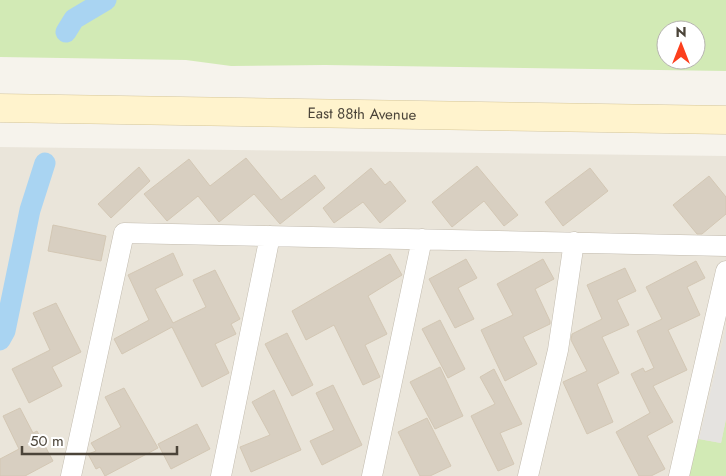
<svg xmlns="http://www.w3.org/2000/svg" width="726" height="476" viewBox="0 0 726 476" font-family="Jost,sans-serif">
<rect width="100%" height="100%" fill="#f6f3ec"/>
<path fill="#eae5da" d="M0 147 726 156V476H0Z"/>
<path fill="#d2eab5" fill-rule="evenodd" d="M0 0H726V71L325 65 231 66 186 60 0 57ZM666 30H696V60H666Z
M726 419V476H688L697 440 699 439 721 443Z"/>
<path fill="#e5e3e0" d="M726 328V419L721 443 699 439Z"/>
<g fill="none" stroke-linecap="round" stroke-linejoin="round">
<path stroke="#a9d4f2" stroke-width="21" d="M66 32 74 19 106 0
M0 340 5 331 30 210 45 163"/>
</g>
<path fill="#d8cfc1" stroke="#d3c7b4" d="M246 158 281 200 315 175 325 188 280 224 254 194 219 222 198 196 167 221 144 194 189 159 210 186Z
M477 166 518 215 504 226 484 201 452 227 432 202Z
M139 167 150 181 111 218 98 204Z
M371 168 385 185 390 181 406 201 380 223 363 202 334 223 323 208Z
M590 168 608 191 563 226 545 202Z
M709 176 726 197V214L702 234H697L673 205Z
M53 225 106 236 101 261 48 251Z
M173 253 183 275 155 289 173 323 206 307 193 280 215 270 240 319 231 324 236 334 215 344 229 373 202 387 172 327 122 354 114 339 149 320 128 275Z
M390 254 402 275 368 296 387 334 365 345 380 377 363 385 334 325 306 340 292 311Z
M466 259 477 278 458 288 474 319 455 328 429 279Z
M543 259 554 279 535 289 550 321V324L523 337 537 364 505 381 481 330 513 315 497 284Z
M696 261 705 278 687 287 700 315 668 330 687 370 653 386 673 422 647 436 665 469 651 476H639L616 432 650 413 631 374 643 368 645 372 654 368 637 331 662 319 646 287Z
M625 268 636 291 617 300 629 325 602 337 619 373 597 384 613 422 587 434 563 382 587 371 571 340 572 334 602 319 587 285Z
M56 303 81 352 52 367 62 386 29 403 12 369 50 350 33 313Z
M440 320 465 369 448 378 422 329Z
M287 333 313 385 292 396 265 344Z
M440 367 463 416 435 429 410 382Z
M494 369 522 424 500 433 514 464 498 471 471 416 495 404 480 377Z
M333 385 362 445 322 465 310 441 334 430 316 393Z
M124 388 158 448 105 476 100 467 96 469 88 454 96 451 91 443 121 427 105 397Z
M274 390 301 450 251 472 240 447 270 435 252 402Z
M20 408 33 433 37 431 53 461 25 476H0V459L19 449 3 416Z
M427 418 451 466 430 476H420L398 432Z
M197 424 210 449 171 469 158 444Z"/>
<g fill="none" stroke-linecap="round" stroke-linejoin="round">
<defs>
<path id="street" d="M71 476 124 233 726 246
M221 476 270 236
M372 476 422 239
M528 476 558 350 574 242
M679 476 726 271"/>
<g id="secondary">
<path id="s1" d="M0 108 726 120"/>
</g>
</defs>
<use href="#street" stroke="#c2bbae" stroke-width="21"/>
<use href="#secondary" stroke="#d6c79b" stroke-width="29"/>
<use href="#street" stroke="#fff" stroke-width="20"/>
<use href="#secondary" stroke="#fff3cd" stroke-width="28"/>
</g>
<g text-anchor="middle" dominant-baseline="central" stroke-width="4.5" stroke-linejoin="round" paint-order="stroke">
<g font-size="15" fill="#4b4439" stroke="#fff">
<text stroke="none"><textPath href="#s1" startOffset="362">East 88th Avenue</textPath></text>
</g>
</g>
<g transform="translate(681 45)"><circle r="24" fill="#ffffff" stroke="#b7b4b0"/>
<path d="M0-4L9 19L0 12L-9 19Z" fill="#fc3f1d"/>
<text y="-8" font-size="14" font-weight="bold" text-anchor="middle" fill="#4b4439">N</text>
</g>
<path d="M22 446v8h155v-8" fill="none" stroke="#4b4439" stroke-width="2.5"/>
<text x="30" y="446" font-size="15" fill="#4b4439" stroke="#ffffff" stroke-width="4" paint-order="stroke">50 m</text>
</svg>
